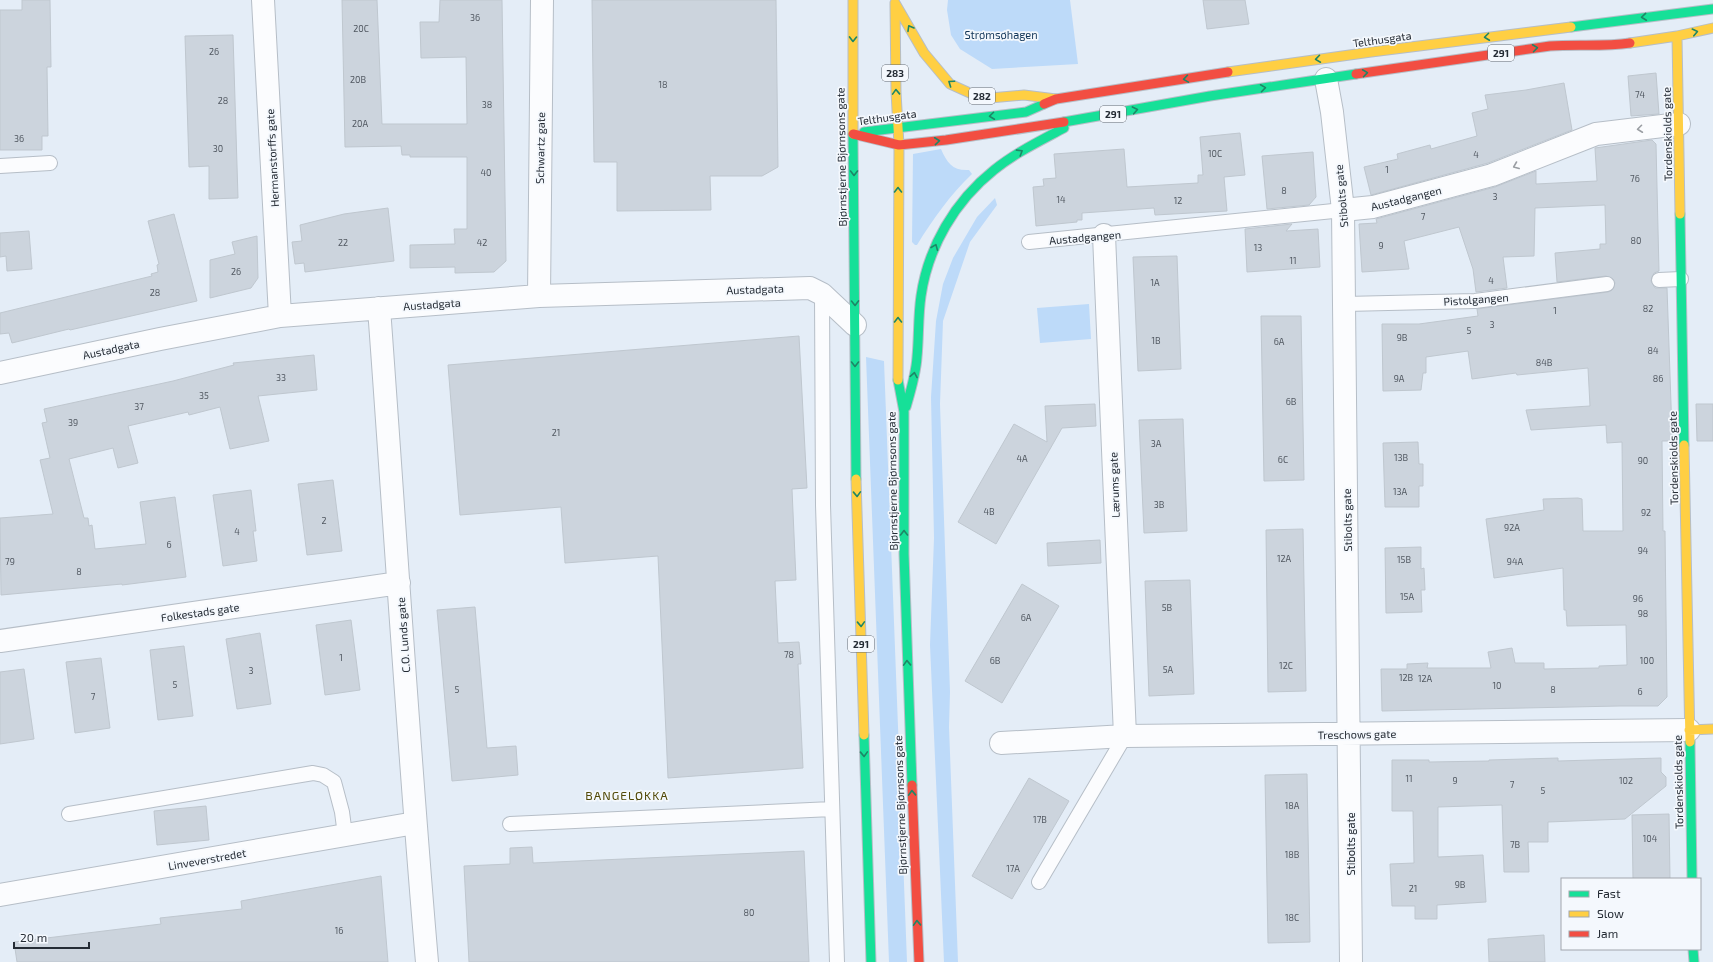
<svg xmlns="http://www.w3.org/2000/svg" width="1713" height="962" viewBox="0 0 1713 962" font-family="'Exo 2',sans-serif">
<rect width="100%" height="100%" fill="#e4edf7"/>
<path fill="#bddaf9" d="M948 0H1070L1078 64 992 69 960 49 951 35 947 10Z
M941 149C947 163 953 171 969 170L972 174C950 195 933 219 917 245H915L912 242 913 154Z
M995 198 997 205 970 242 943 321 940 404 950 692 949 727 958 962H944L930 645 934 538 931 397 936 321 943 284 953 258 977 217Z
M1089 304 1091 339 1040 343 1037 308Z
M866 357 884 361 907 962H889Z"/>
<path fill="#ccd4dd" stroke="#bfc7cf" d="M22 0H50L51 67H47L48 136H42V150H0V10H22Z
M342 0H377L382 124H467L466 57 421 58 420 22H439L440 0H502L506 261 494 272 455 273V267L410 268V245L455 244 454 229H467V157H410V155H402L401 146 345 147Z
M592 0H776L778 167 762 176H710L711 210 617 211V162H594Z
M1203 0H1245L1249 24 1207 29Z
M233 35 238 198 209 199V166L189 167 185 36Z
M1656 73 1659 114 1631 116 1628 76Z
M1564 83 1572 130 1488 163 1371 195 1364 167 1398 159 1397 154 1430 145 1431 149 1477 136 1472 113 1488 109 1485 95 1526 90Z
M1240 133 1245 175 1224 177 1227 211 1155 215 1154 208 1082 213V220H1077V222L1036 226 1033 187 1044 186 1043 179 1056 178 1054 154 1124 149 1127 187 1198 183V175H1203L1200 137Z
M1652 140 1656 144 1659 271 1654 273 1651 281 1655 288H1667L1671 404 1672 441H1662L1663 531H1665L1667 697 1658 706H1619L1382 711 1381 669H1407V664L1428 663 1427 668H1491L1488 652 1512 648 1515 663H1544V669L1599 668V666L1627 665 1626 625 1567 626 1566 610H1564L1563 568 1494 578 1486 519 1544 510 1543 499 1578 498 1582 499 1583 531H1623L1622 442 1607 443 1606 425 1531 430 1526 410 1590 406 1588 368 1517 375 1516 373 1472 379 1468 351 1426 357V373H1423L1421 390 1383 391 1382 324H1419L1478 316 1477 309 1608 292 1612 290 1615 283 1613 279 1606 276 1557 282 1555 253 1600 249V244H1606L1605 205 1535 208 1534 256 1503 257 1507 288 1476 292 1473 269 1459 227 1404 241 1409 269 1362 272 1359 224 1377 223 1376 219 1495 187 1536 171V184L1597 181 1595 148Z
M1313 152 1316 197 1309 205 1267 209 1262 156Z
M388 208 394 261 305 272 304 263 295 264 292 242 302 241 300 225 344 214Z
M174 214 197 301 70 330 69 329 12 343 9 333 0 334V313L152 276 151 274 158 272 157 265 159 264 148 221Z
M1292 224 1286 231 1318 229 1320 267 1247 272 1245 229Z
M29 231 32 269 7 271 6 256 0 257V233Z
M257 236 258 278 251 288 210 298V260L235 254 232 242Z
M1177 256 1181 369 1138 371 1133 257Z
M1261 316H1301L1304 480 1264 481Z
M799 336 807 488 792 489 796 580 775 581 778 643 799 642 801 664H798L803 768 668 778 658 556 565 563 561 507 460 515 448 365Z
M314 355 317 390 258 396 269 441 230 449 220 407 189 415 188 412 128 426 138 463 118 468 113 448 69 459 84 518H88L89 526 92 525 95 549 146 544 140 502 175 497 186 577 122 585V584L1 595 0 518 53 514 40 460 50 458 42 423 47 422 44 409 173 381 234 365 233 363Z
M1095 404 1096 426 1062 428 996 544 958 522 1014 424 1047 442 1045 406Z
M1696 404H1713V441H1697Z
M1183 419 1187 531 1144 533 1139 420Z
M1418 442 1419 464H1423V486H1419V507H1385L1383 443Z
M333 480 342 551 307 555 298 484Z
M251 490 256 531H253L257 561 223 566 213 495Z
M1303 529 1306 691 1268 692 1266 530Z
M1100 540 1101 563 1048 566 1047 543Z
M1421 547V569L1424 568 1425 590H1421L1422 612 1386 613 1385 548Z
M1190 580 1194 694 1149 696 1145 581Z
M1022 584 1059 606 1002 703 965 681Z
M475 607 487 748 516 746 518 775 452 781 437 610Z
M351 620 360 690 325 695 316 625Z
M260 633 271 704 237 709 226 639Z
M184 646 193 716 158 720 150 650Z
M101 658 110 728 75 733 66 662Z
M24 669 34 739 0 744V672Z
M1558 758V761L1661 758V772L1666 777V786L1625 819 1548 822V842H1528L1529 872H1504L1502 805 1438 807V857L1483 855 1486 902 1437 905V919H1415V906H1392L1390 864 1414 863 1413 811H1392V760H1429V762L1489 761V760Z
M1307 774 1310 942 1268 943 1265 775Z
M1029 778 1069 801 1012 899 972 876Z
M206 806 209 840 157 845 154 811Z
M1669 814 1670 879H1633L1632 815Z
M532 847 533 863 804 851 809 962H469L464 866 510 864V848Z
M381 876 388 962H17L14 942 161 924 160 918 242 909 241 901Z
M1544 935 1545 962H1489L1488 939Z"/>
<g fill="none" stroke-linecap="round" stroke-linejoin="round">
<defs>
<path id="lane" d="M0 166 50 163
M1029 242 1343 210
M1659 280 1681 279
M822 294 823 505 837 962
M1345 304 1475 301 1607 284
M69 814 313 773 323 775 334 782 342 812 345 835
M510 824 832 809
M1039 882 1125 736"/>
<path id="street" d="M263 0 280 316
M1326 79 1332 112 1343 210 1351 962
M1343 210 1373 207 1492 175 1596 134 1679 124
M1104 235 1125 736
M539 296 542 0
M379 308C395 526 408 744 427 962
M0 373 160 339 280 316 539 296 810 288 822 294 855 325
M0 641 399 583
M1001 743 1125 736 1689 730
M0 895 415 823"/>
<path id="fast" d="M1571 27 1713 9
M1064 122 1210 96 1356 74
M864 132 1026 112 1044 104
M853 134 856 479
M1680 214 1684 445
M898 380 904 412V554L912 785
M906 407C911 390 916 374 917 357 919 337 918 316 921 296 928 247 955 201 994 170 1015 153 1040 141 1064 128
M864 735 871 962
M1690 742 1692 879
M1693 949 1694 962"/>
<path id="slow" d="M853 0V134
M895 3 924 53 950 84 972 94 990 98 1024 95 1056 99
M895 4 896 92 899 145
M1677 36 1680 214
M1630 43 1677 36 1713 28
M1228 72 1371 52 1571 27
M898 380 899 145
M1684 445 1690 742
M856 479 864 735
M1689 730 1713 729"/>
<path id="jam" d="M1356 74 1550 46C1577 44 1603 47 1630 43
M1044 104 1056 99 1228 72
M853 134 899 145 946 140 1064 122
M912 785 919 962"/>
</defs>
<use href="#lane" stroke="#b6bec7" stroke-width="16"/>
<use href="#street" stroke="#b6bec7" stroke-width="24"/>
<use href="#fast" stroke="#b6bec7" stroke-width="11"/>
<use href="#slow" stroke="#b6bec7" stroke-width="11"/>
<use href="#jam" stroke="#b6bec7" stroke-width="11"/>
<use href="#lane" stroke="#fbfcfe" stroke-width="14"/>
<use href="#street" stroke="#fbfcfe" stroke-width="22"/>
<use href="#fast" stroke="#16e098" stroke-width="9"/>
<use href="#slow" stroke="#ffcf43" stroke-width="9"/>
<use href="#jam" stroke="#f24e42" stroke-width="9"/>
</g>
<defs><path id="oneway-chevron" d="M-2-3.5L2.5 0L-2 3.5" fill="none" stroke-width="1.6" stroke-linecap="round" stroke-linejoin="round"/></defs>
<g stroke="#1d8666">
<use href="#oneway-chevron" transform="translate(1644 17) rotate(174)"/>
<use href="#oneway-chevron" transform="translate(910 28) rotate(-120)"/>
<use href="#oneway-chevron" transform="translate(1695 32) rotate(-13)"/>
<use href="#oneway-chevron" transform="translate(1487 37) rotate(173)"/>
<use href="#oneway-chevron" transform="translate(853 39) rotate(91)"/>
<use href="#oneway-chevron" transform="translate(1535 48) rotate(-8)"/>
<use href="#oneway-chevron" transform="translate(1318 59) rotate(172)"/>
<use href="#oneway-chevron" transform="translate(1365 73) rotate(-8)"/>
<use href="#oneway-chevron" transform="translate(1186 79) rotate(171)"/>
<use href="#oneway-chevron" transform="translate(951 83) rotate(-145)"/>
<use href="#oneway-chevron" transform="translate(1263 88) rotate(-8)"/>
<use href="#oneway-chevron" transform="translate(896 92) rotate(-92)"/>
<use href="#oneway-chevron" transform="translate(1135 110) rotate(-11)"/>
<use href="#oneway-chevron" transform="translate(992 116) rotate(173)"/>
<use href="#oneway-chevron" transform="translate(937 141) rotate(-6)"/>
<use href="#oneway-chevron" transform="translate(1020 152) rotate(-32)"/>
<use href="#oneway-chevron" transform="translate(854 173) rotate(90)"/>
<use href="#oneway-chevron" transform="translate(898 190) rotate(-90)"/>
<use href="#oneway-chevron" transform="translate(935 247) rotate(-68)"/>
<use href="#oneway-chevron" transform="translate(855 303) rotate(89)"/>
<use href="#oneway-chevron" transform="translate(898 320) rotate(-90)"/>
<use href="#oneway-chevron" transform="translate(855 364) rotate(90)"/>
<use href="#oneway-chevron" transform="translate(914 375) rotate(-80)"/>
<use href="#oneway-chevron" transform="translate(857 494) rotate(88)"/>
<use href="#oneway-chevron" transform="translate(904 533) rotate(-90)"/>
<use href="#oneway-chevron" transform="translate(861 624) rotate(88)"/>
<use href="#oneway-chevron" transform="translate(907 663) rotate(-92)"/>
<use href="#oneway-chevron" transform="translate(864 754) rotate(88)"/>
<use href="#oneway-chevron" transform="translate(912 793) rotate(-92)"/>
<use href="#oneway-chevron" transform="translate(917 923) rotate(-92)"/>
</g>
<g stroke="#9a9ea3">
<use href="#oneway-chevron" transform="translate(1640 129) rotate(173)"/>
<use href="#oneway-chevron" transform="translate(1516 166) rotate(158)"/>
</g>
<g text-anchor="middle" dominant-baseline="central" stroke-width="3.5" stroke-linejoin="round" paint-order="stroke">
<g font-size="9" fill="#515861">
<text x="475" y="17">36</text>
<text x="361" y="28">20C</text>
<text x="214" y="51">26</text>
<text x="358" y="79">20B</text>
<text x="663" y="84">18</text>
<text x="1640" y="94">74</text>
<text x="223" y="100">28</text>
<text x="487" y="104">38</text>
<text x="360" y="123">20A</text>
<text x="19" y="138">36</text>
<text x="218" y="148">30</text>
<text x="1215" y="153">10C</text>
<text x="1476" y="154">4</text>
<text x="1387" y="169">1</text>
<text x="486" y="172">40</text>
<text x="1635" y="178">76</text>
<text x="1284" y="190">8</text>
<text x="1495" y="196">3</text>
<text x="1061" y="199">14</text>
<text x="1178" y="200">12</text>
<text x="1423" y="216">7</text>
<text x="1636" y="240">80</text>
<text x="343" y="242">22</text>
<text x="482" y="242">42</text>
<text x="1381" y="245">9</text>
<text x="1258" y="247">13</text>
<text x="1293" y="260">11</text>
<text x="236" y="271">26</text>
<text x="1491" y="280">4</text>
<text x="1155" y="282">1A</text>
<text x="155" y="292">28</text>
<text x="1648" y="308">82</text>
<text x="1555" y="310">1</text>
<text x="1492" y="324">3</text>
<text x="1469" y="330">5</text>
<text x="1402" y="337">9B</text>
<text x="1156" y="340">1B</text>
<text x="1279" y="341">6A</text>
<text x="1653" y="350">84</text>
<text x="1544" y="362">84B</text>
<text x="281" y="377">33</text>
<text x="1399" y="378">9A</text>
<text x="1658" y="378">86</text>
<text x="204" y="395">35</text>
<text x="1291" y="401">6B</text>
<text x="139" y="406">37</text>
<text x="73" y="422">39</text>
<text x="556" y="432">21</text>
<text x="1156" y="443">3A</text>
<text x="1401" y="457">13B</text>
<text x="1022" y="458">4A</text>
<text x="1283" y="459">6C</text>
<text x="1643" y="460">90</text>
<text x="1400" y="491">13A</text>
<text x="1159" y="504">3B</text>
<text x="989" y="511">4B</text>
<text x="1646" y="512">92</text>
<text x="324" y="520">2</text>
<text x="1512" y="527">92A</text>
<text x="237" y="531">4</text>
<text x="169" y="544">6</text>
<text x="1643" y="550">94</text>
<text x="1284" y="558">12A</text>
<text x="1404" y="559">15B</text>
<text x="10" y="561">79</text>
<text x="1515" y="561">94A</text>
<text x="79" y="571">8</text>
<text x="1407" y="596">15A</text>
<text x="1638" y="598">96</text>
<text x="1167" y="607">5B</text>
<text x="1643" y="613">98</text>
<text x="1026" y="617">6A</text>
<text x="789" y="654">78</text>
<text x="341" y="657">1</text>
<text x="995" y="660">6B</text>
<text x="1647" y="660">100</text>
<text x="1286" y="665">12C</text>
<text x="1168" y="669">5A</text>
<text x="251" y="670">3</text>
<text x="1406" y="677">12B</text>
<text x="1425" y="678">12A</text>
<text x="175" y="684">5</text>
<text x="1497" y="685">10</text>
<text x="457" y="689">5</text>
<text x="1553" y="689">8</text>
<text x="1640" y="691">6</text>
<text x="93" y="696">7</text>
<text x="1409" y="778">11</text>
<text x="1455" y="780">9</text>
<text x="1626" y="780">102</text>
<text x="1512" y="784">7</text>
<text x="1543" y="790">5</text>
<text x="1292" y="805">18A</text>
<text x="1040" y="819">17B</text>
<text x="1650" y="838">104</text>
<text x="1515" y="844">7B</text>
<text x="1292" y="854">18B</text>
<text x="1013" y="868">17A</text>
<text x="1460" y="884">9B</text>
<text x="1413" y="888">21</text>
<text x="749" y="912">80</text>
<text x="1292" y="917">18C</text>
<text x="339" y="930">16</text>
</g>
<g fill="#f4f8fd" stroke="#626870" stroke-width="1">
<rect x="1488" y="45" width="26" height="16" rx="3"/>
<rect x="882" y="65" width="26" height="16" rx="3"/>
<rect x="969" y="88" width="26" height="16" rx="3"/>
<rect x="1100" y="106" width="26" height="16" rx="3"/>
<rect x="848" y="636" width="26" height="16" rx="3"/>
</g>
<g font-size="10" font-weight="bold" fill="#242b34">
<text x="1501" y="53">291</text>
<text x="895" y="73">283</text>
<text x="982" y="96">282</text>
<text x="1113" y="114">291</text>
<text x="861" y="644">291</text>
</g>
<g font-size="11" fill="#113558" stroke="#f4f8fd">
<text x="1001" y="34">Strømsøhagen</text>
</g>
<g font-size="11" fill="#242b34" stroke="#f4f8fd">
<text transform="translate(1382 39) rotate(-8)">Telthusgata</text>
<text transform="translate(887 117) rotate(-8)">Telthusgata</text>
<text transform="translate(1667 134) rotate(-91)">Tordenskiolds gate</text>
<text transform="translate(540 148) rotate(-89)">Schwartz gate</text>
<text transform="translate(841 157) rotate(-91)">Bjørnstjerne Bjørnsons gate</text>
<text transform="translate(272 158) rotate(-93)">Hermanstorffs gate</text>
<text transform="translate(1341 196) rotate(-95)">Stibolts gate</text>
<text transform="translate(1406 198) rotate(-14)">Austadgangen</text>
<text transform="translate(1085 237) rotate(-5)">Austadgangen</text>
<text transform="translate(755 289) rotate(-2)">Austadgata</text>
<text transform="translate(1476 299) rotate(-4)">Pistolgangen</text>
<text transform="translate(432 304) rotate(-4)">Austadgata</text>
<text transform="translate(111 349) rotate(-12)">Austadgata</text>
<text transform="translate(1673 458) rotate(-91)">Tordenskiolds gate</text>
<text transform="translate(892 481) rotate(-91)">Bjørnstjerne Bjørnsons gate</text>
<text transform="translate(1114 485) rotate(-92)">Lærums gate</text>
<text transform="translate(1347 520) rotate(-91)">Stibolts gate</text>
<text transform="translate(200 612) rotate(-8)">Folkestads gate</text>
<text transform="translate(403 635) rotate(-94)">C.O. Lunds gate</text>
<text transform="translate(1357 734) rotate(-1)">Treschows gate</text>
<text transform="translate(1678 782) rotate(-91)">Tordenskiolds gate</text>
<text transform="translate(900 805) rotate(-92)">Bjørnstjerne Bjørnsons gate</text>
<text transform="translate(1350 844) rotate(-90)">Stibolts gate</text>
<text transform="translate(207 859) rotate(-10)">Linveverstredet</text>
</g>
<g font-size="12" letter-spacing="1" fill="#524907" stroke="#f4f8fd">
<text x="627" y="795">BANGELØKKA</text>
</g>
</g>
<rect x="1561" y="878" width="140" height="72" fill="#f4f8fd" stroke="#a1a6ad"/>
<rect x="1569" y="891" width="20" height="6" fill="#16e098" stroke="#a1a6ad"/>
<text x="1597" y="898" font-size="12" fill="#242b34">Fast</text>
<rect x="1569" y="911" width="20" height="6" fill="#ffcf43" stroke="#a1a6ad"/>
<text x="1597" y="918" font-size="12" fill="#242b34">Slow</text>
<rect x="1569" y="931" width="20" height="6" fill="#f24e42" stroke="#a1a6ad"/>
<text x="1597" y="938" font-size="12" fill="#242b34">Jam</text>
<path d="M14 942v6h75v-6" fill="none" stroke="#242b34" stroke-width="2"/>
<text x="20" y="942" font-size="12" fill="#242b34" stroke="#f4f8fd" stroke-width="3" paint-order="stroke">20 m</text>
</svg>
